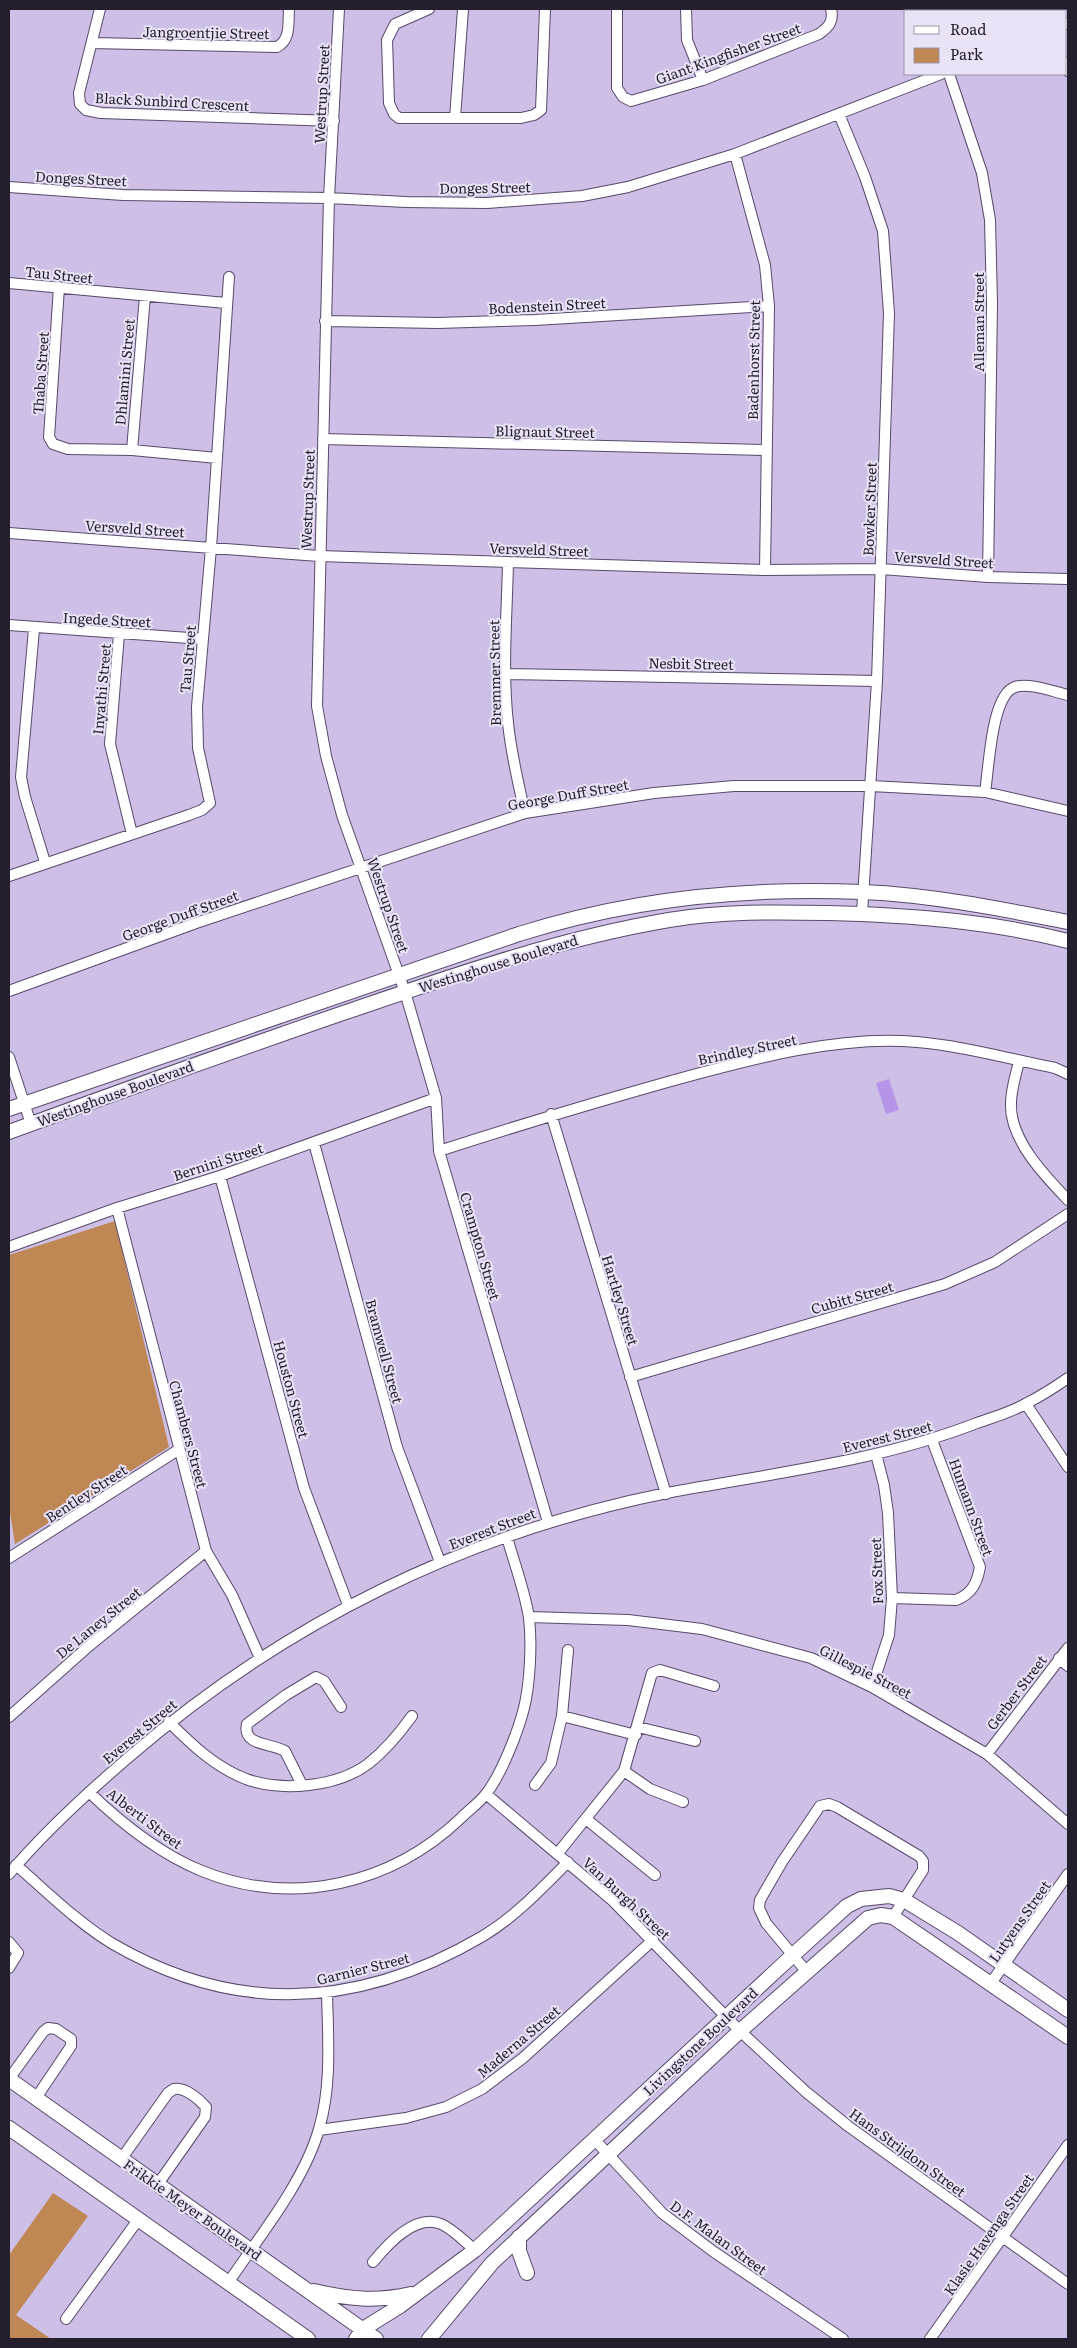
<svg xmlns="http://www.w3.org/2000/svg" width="1077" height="2348" viewBox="0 0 1077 2348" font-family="Literata,serif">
<rect width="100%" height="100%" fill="#cdbfe5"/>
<path fill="#bf8754" d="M115 1221 169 1447 15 1544 9 1506V1255Z
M53 2193 88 2216 16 2315 51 2339H9V2255Z"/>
<path fill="#b694e7" d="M889 1079 899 1110 886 1114 876 1083Z"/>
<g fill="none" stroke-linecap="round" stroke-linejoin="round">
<defs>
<path id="street" d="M100 9 79 93 80 104 86 110 101 113 334 121
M339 9 329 198 317 706 326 756 342 815 405 992 436 1098 439 1151 548 1522
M429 9 395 24 387 40 389 103 394 114 399 118H521L534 115 541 110 545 9
M617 9V88L623 97 631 101 703 80 819 34C829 27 834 21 831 9
M686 9 687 40 703 80
M1066 24 1068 23
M92 43 277 47C291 40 288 23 289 9
M1066 63 1068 71
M949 74 982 173 990 220 992 303 988 577
M839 114 865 177 883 231 889 313 877 681 862 913
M455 118 463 9
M735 154 765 265 769 306 765 570
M9 187 123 195 329 198 406 202 487 203 582 196 628 187 735 154 941 74
M9 283 226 303
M59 287 49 437 53 444 68 449 132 450 217 458
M325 321 438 323 535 320 769 306
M323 439 765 450
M132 450 145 296
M9 533 319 556 765 570 881 569 988 577 1068 579
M508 562C507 615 502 669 508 723 511 753 518 783 525 813
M9 625 203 639
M34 629 21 777 25 797 45 862
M119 634 110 744 132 834
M505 674 877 681
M985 792C989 769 991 695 1015 687 1029 682 1054 692 1068 695
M9 876 189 815 202 810 210 803 198 748 197 707 211 548 229 277
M9 991 196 923 525 813 654 793 734 786H871L985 792 1068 811
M9 1057 31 1124
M1019 1061C1016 1075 1011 1089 1011 1103 1009 1139 1045 1176 1068 1200
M551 1114 666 1494
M314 1143 397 1447 440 1562
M439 1151C516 1126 593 1103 671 1081 748 1060 837 1035 917 1042 963 1046 1009 1059 1055 1068L1068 1074
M220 1176 304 1488 348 1605
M117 1208 206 1551 232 1595 260 1658
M9 1247 117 1208 220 1176 436 1098
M630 1377 945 1284 995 1262 1068 1214
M1026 1404 1068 1467
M9 1558 178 1450
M892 1598 956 1600C972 1594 977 1583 980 1567L932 1440
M529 1617 628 1620 702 1629 811 1658 872 1687 987 1754 1068 1824
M1059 1658 1068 1666
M872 1687 889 1635 892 1598 888 1513 884 1485 876 1454
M562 1716 568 1650
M9 1717 90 1645 206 1551
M169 1722C192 1745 215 1767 246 1779 282 1792 337 1787 368 1764 386 1750 399 1734 412 1716
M638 1727 695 1741
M987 1754 1068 1648
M624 1771 650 1789 683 1802
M302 1785 285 1751C271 1743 242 1746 247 1724L286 1695 316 1677 324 1681 341 1707
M535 1785 551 1763 562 1716 636 1735
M89 1792C121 1823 160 1854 202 1871 293 1908 392 1884 461 1818 469 1810 479 1803 486 1794 501 1775 518 1732 524 1708 530 1684 532 1643 529 1618 525 1591 514 1563 507 1537
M486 1794 613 1901 740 2031 806 2092 848 2126 1068 2284
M586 1819 655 1875
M558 1853 624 1771 652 1673 660 1670 714 1686
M16 1865C47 1892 78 1923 113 1944 237 2016 361 2008 483 1936 515 1917 542 1888 568 1862
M9 1874C45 1831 87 1793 129 1757 284 1623 466 1533 667 1493 773 1473 876 1462 977 1423 994 1417 1012 1412 1027 1403 1041 1396 1055 1387 1068 1378
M9 1942 18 1953 9 1968
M806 1971 766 1923 759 1908 760 1900 782 1862 820 1806 829 1804 837 1807 919 1856 923 1861V1870L893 1917
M991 1983 1068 1874
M9 2079 43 2032 48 2028 56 2029 71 2039V2046L36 2098
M319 2130 406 2118 446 2107 482 2089 523 2058 653 1940
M594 2139 662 2213 714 2252 843 2339
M122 2158 168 2093 174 2089C185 2087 199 2099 206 2107L205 2117 158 2184
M373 2262C387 2245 415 2213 441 2224 453 2229 465 2242 475 2250
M228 2283C259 2237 304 2182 319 2129 332 2085 328 2038 327 1993
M66 2319 138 2220
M930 2339 1068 2145"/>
<path id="secondary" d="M9 1109 519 934C629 899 747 887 863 892 932 895 1001 909 1068 922
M9 1132C121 1091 233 1051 346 1012 452 976 557 939 669 920 721 911 776 912 828 913 909 915 989 921 1068 941
M9 2079 376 2339
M9 2128 308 2339
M519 2237V2251L527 2273
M314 2291C348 2299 376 2302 411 2294
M356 2339 363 2329 400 2306 475 2250 792 1956 847 1906 861 1899 889 1896 904 1900 958 1933 1068 2010
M429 2339 492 2263 740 2031 868 1918 881 1915 893 1917 1068 2037"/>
</defs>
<use href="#street" stroke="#574a6b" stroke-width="12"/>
<use href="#secondary" stroke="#574a6b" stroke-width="16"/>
<use href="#street" stroke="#fff" stroke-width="10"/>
<use href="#secondary" stroke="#fff" stroke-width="14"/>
</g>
<g text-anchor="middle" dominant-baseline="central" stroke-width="4" stroke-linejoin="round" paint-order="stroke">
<g font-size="14" fill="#241e2d" stroke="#eae3f7">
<text transform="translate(206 32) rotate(1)">Jangroentjie Street</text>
<text transform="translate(728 53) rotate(-20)">Giant Kingfisher Street</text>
<text transform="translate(321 94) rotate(-87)">Westrup Street</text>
<text transform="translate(172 101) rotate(3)">Black Sunbird Crescent</text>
<text transform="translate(81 178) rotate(3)">Donges Street</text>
<text transform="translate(485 187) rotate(-1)">Donges Street</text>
<text transform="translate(59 274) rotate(6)">Tau Street</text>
<text transform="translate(547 305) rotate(-3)">Bodenstein Street</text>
<text transform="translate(978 322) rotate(-90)">Alleman Street</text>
<text transform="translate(753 360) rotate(-89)">Badenhorst Street</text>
<text transform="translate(124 372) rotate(-85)">Dhlamini Street</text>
<text transform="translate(40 373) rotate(-86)">Thaba Street</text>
<text transform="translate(545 431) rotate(1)">Blignaut Street</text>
<text transform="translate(307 499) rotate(-88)">Westrup Street</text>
<text transform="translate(869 509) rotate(-88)">Bowker Street</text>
<text transform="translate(135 528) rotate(4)">Versveld Street</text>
<text transform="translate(539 549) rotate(2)">Versveld Street</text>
<text transform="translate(944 559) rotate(4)">Versveld Street</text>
<text transform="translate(107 619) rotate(3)">Ingede Street</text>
<text transform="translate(187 659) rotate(-85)">Tau Street</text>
<text transform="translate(691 663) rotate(1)">Nesbit Street</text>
<text transform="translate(494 673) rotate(-91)">Bremmer Street</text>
<text transform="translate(101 689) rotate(-85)">Inyathi Street</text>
<text transform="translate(568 794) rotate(-10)">George Duff Street</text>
<text transform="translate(389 905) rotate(71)">Westrup Street</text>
<text transform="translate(180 915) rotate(-20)">George Duff Street</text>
<text transform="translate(498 963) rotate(-17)">Westinghouse Boulevard</text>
<text transform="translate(747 1049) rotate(-12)">Brindley Street</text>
<text transform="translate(115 1093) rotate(-20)">Westinghouse Boulevard</text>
<text transform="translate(218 1161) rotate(-18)">Bernini Street</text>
<text transform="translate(481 1246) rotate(74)">Crampton Street</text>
<text transform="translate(852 1297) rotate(-16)">Cubitt Street</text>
<text transform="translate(621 1300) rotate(73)">Hartley Street</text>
<text transform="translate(385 1351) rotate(75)">Bramwell Street</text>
<text transform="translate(292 1389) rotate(75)">Houston Street</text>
<text transform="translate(189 1434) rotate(75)">Chambers Street</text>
<text transform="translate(887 1436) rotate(-14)">Everest Street</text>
<text transform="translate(86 1493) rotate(-33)">Bentley Street</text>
<text transform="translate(972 1507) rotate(70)">Humann Street</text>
<text transform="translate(492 1528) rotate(-21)">Everest Street</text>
<text transform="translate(876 1571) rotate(-92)">Fox Street</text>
<text transform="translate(98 1622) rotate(-39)">De Laney Street</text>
<text transform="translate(866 1671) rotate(27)">Gillespie Street</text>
<text transform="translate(1016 1692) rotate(-53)">Gerber Street</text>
<text transform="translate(139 1731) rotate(-40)">Everest Street</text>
<text transform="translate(145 1818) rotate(37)">Alberti Street</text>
<text transform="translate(627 1898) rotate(43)">Van Burgh Street</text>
<text transform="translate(1019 1921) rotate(-55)">Lutyens Street</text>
<text transform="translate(363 1968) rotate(-14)">Garnier Street</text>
<text transform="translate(518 2041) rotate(-40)">Maderna Street</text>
<text transform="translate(700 2041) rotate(-43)">Livingstone Boulevard</text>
<text transform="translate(908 2152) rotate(36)">Hans Strijdom Street</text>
<text transform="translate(193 2209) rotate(35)">Frikkie Meyer Boulevard</text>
<text transform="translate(988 2234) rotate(-55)">Klasie Havenga Street</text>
<text transform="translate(719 2237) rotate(36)">D.F. Malan Street</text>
</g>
</g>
<rect width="1077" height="2348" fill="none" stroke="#241e2d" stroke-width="20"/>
<rect x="904" y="10" width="162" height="65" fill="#eae3f7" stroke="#9b94a6"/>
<rect x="914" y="26" width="25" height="8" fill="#ffffff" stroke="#9b94a6"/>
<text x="950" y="35" font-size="15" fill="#241e2d">Road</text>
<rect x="914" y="48" width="25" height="15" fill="#bf8754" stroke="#9b94a6"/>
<text x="950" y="60" font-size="15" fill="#241e2d">Park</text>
</svg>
